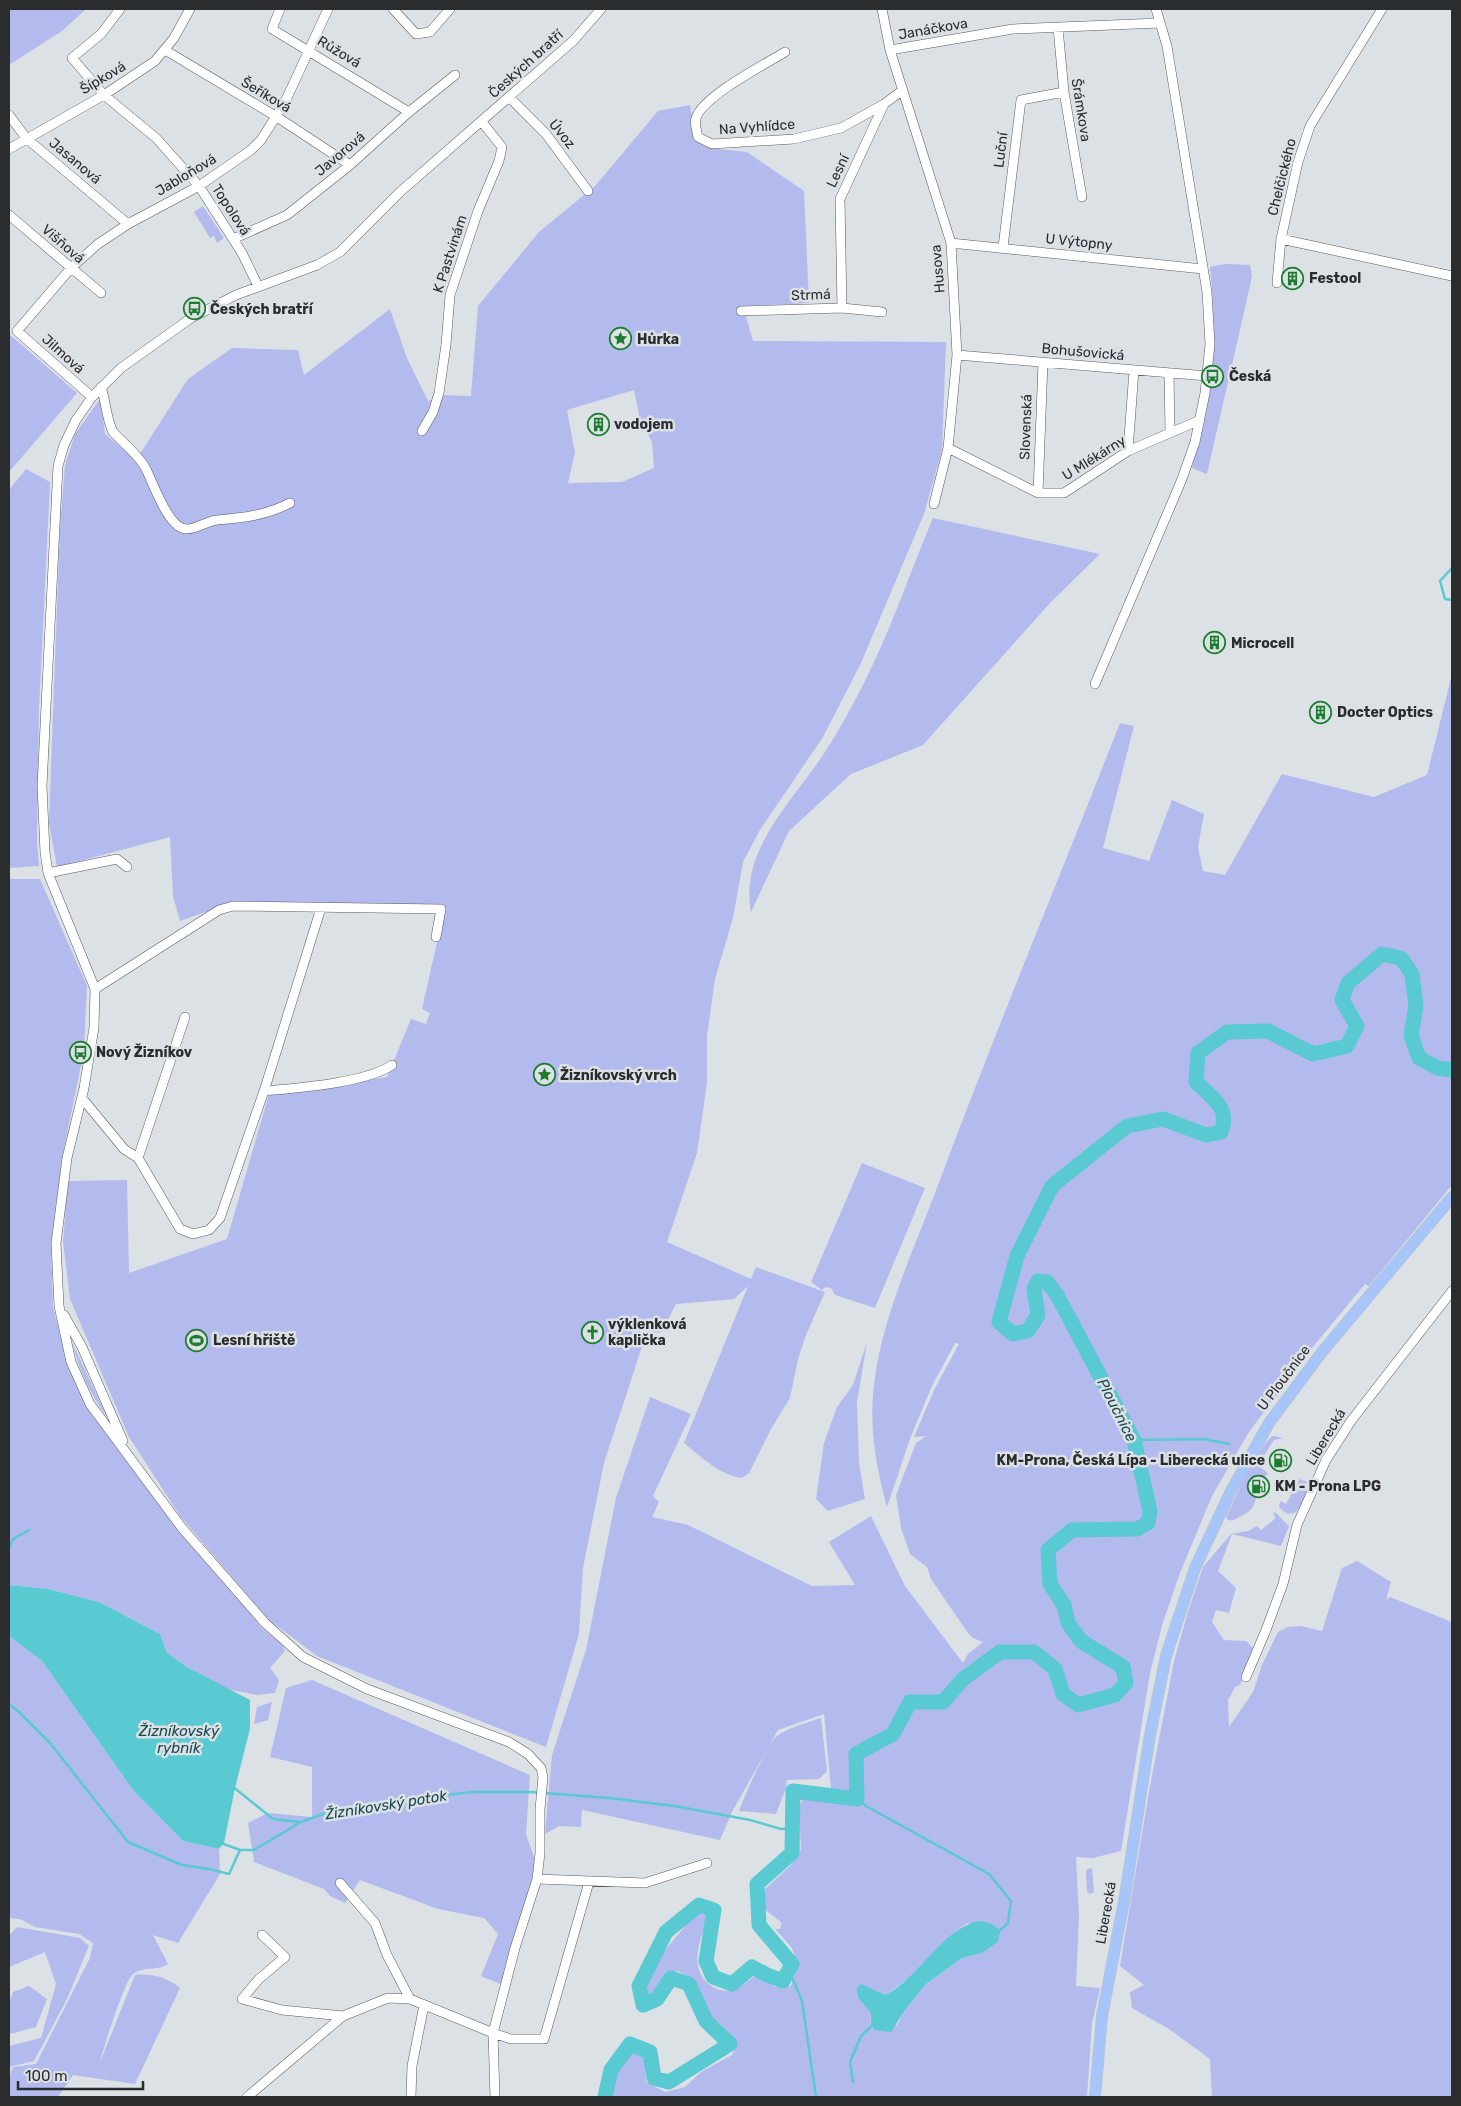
<svg xmlns="http://www.w3.org/2000/svg" width="1461" height="2106" viewBox="0 0 1461 2106" font-family="Rubik,sans-serif">
<rect width="100%" height="100%" fill="#dce1e6"/>
<path fill="#b3baed" fill-rule="evenodd" d="M9 9H86L62 31 9 65Z
M690 105 696 140 718 149 747 152 804 191 809 303 743 306 753 341 946 342 942 450 924 514 861 663 823 737 760 830 743 862 733 918 715 979 707 1036V1083L697 1153 667 1242 751 1279 756 1267 825 1292 806 1335 798 1359 790 1398 771 1429 749 1473 742 1478C719 1475 702 1457 684 1443L748 1286 734 1299 676 1304 662 1332 646 1334 604 1463 583 1568 579 1634 546 1747 317 1656 268 1619 180 1516 129 1437 70 1299 63 1241 68 1181 127 1180 129 1273 227 1239 269 1094 387 1077 411 1019 426 1024 430 1013 422 1009 443 915 437 907 237 901 180 921 173 896 170 837 57 867 49 823 60 526 65 465 75 434 100 399 105 434 136 460 188 379 232 348 298 350 304 375 390 309 407 358 428 401 442 395 471 396 478 306 539 232 596 185 658 111ZM634 390 640 420 652 442 654 468 622 482 568 483 575 453 567 410Z
M203 206 224 238 217 243 214 236 210 238 194 212Z
M1225 264 1250 265 1252 277 1207 474 1192 468C1200 431 1211 394 1213 355 1215 326 1213 296 1210 267Z
M9 334 77 393 9 472Z
M26 469 50 482 39 709 37 842 39 866 9 868V490Z
M933 518 1100 554 1050 603 923 745 851 774 789 831 751 912C739 849 794 800 825 752 842 726 861 690 874 662 896 615 913 565 933 518Z
M1452 674V1185L1369 1286 1365 1284 1312 1348 1249 1432 1212 1496 1180 1573 1163 1622 1150 1673 1121 1851 1093 1858 1076 1857 1079 1916 1076 1986 1100 1988 1092 2023 1087 2097H608L609 2085 635 2047 639 2048 645 2060 646 2082 665 2092 685 2087 701 2072 732 2055C744 2034 712 2022 703 2007 691 1988 704 1982 677 1971L667 1976 650 1998 645 1995 652 1966 695 1914 708 1911 711 1914C700 1936 686 1970 713 1987 719 1991 728 1992 735 1989 743 1986 750 1979 758 1974L775 1987 791 1986 798 1965 792 1948 775 1929H780L782 1923 764 1909 761 1893 791 1865 801 1850 799 1807 804 1797 827 1796 832 1799 824 1714 778 1730 732 1812 720 1840 582 1810 581 1827 559 1826 545 1834 552 1755 586 1650 616 1498 650 1397 691 1414 653 1496 659 1502 652 1517 688 1525 812 1586 855 1585 829 1542 871 1516 905 1586 963 1663 968 1654 983 1642 973 1638 968 1633 931 1579 927 1567 910 1554 901 1528 896 1495 916 1443 926 1436 914 1437 935 1388 959 1344 955 1343 932 1386 911 1436 887 1507C877 1470 870 1434 873 1396 878 1323 916 1246 941 1177 998 1025 1061 874 1120 723L1134 726 1103 848 1149 861 1172 800 1204 814 1198 847 1203 871 1225 875 1282 774 1374 797 1427 775ZM968 1923 998 1942 982 1953 962 1958 926 1984 905 2010 897 2025 874 2030C871 2025 869 2018 872 2012 881 1994 903 1985 917 1971 934 1955 947 1935 968 1923Z
M9 879H40L87 986 84 1051 62 1158 51 1243 53 1307 68 1364 127 1460 262 1628 283 1646 285 1651 270 1668 279 1680 275 1693 257 1695 226 1689 187 1667 167 1653 160 1634 99 1602 48 1589 9 1585Z
M862 1163 925 1188 875 1308 835 1295 831 1288 826 1287 822 1290 811 1282Z
M72 1342 107 1417C90 1394 79 1370 72 1342Z
M867 1342 857 1402 859 1463 865 1499 828 1511 816 1499 824 1443 837 1407 853 1385Z
M1273 1436 1283 1438 1274 1440 1263 1457 1260 1467 1268 1473 1263 1480 1257 1477 1253 1484 1259 1488C1253 1504 1257 1509 1239 1517 1234 1520 1233 1521 1228 1520L1226 1517C1234 1501 1260 1443 1273 1436Z
M1300 1479 1307 1482 1304 1488 1307 1493C1302 1505 1294 1524 1279 1507L1280 1501 1286 1504Z
M1275 1512 1289 1526 1281 1546 1232 1534 1218 1571 1236 1588 1229 1613 1216 1610 1212 1622 1224 1640 1246 1641 1254 1649 1240 1685 1235 1687 1228 1700 1229 1727 1253 1692 1262 1665 1278 1632 1288 1627 1301 1626 1322 1631 1342 1568 1357 1561 1391 1582 1386 1600 1390 1597 1452 1622V2097H1212L1210 2059 1169 2029 1132 2008 1130 1992 1144 1985 1120 1966 1150 1786 1174 1661 1188 1612 1203 1567 1231 1534 1248 1531 1257 1526 1261 1530 1276 1518 1273 1514Z
M9 1636 42 1661 133 1790 183 1841 219 1849 220 1874 178 1943 153 1935 168 1964C156 1972 143 1965 132 1975 125 1981 103 2049 100 2062L135 1975C151 1973 167 1977 180 1988L135 2084 73 2075 58 2097H9V2078L13 2067 36 2064 90 1958 93 1943 79 1934 35 1927 20 1919 9 1918Z
M312 1680 530 1775 526 1834 537 1866 503 1985 481 1976 498 1934 484 1918 438 1909 360 1880 345 1903 330 1896 324 1889 254 1862 248 1823 268 1813 312 1817V1767L270 1757 286 1688Z
M272 1702 268 1720 254 1724 257 1707Z
M821 1718 827 1771 819 1779 787 1780 786 1788 776 1814 739 1811C744 1797 767 1744 777 1736 789 1727 807 1723 821 1718Z
M1092 1868 1094 1892 1090 1894 1087 1892 1086 1872 1087 1869Z
M17 1927 80 1938 89 1946 67 1999 34 2061 9 2067V2046L41 2038 56 1984 45 1952 9 1967V1936Z
M29 1986 47 1999 36 2027 10 2034 9 2003 13 1992Z"/>
<path fill="#59c9d2" d="M9 1585 48 1589 99 1602 160 1634 167 1653 187 1667 250 1700V1729L235 1788 224 1843 219 1849 183 1841 133 1790 42 1661 9 1636Z
M979 1921C988 1922 994 1924 1000 1931L998 1942 982 1953 962 1958 926 1984 905 2010 891 2032 874 2030 871 2023V2013L858 1997 857 1988 861 1984 885 1995C920 1978 942 1928 979 1921Z"/>
<g fill="none" stroke-linecap="round" stroke-linejoin="round">
<path stroke="#59c9d2" stroke-width="2.5" d="M1452 568 1440 581 1445 599 1452 600
M1134 1440 1204 1439 1229 1444
M9 1548 13 1539 29 1530
M9 1704 18 1711 50 1743 128 1842 182 1865 209 1869 229 1874 240 1850H254L301 1822 329 1812 389 1801 473 1792H531L608 1798 675 1806 750 1820 781 1829 792 1828
M232 1786 273 1819 300 1822
M857 1799 866 1806 989 1874 1011 1901 1008 1923 997 1933
M221 1843 240 1850
M789 1970 802 2001 816 2097
M853 2082 850 2062 861 2036 874 2024"/>
<path stroke="#59c9d2" stroke-width="15" d="M605 2097 611 2070 630 2044 650 2052 654 2078 669 2082 730 2044 706 2021 689 1984 671 1978 657 1999 643 2005 639 1986 666 1932 699 1905 714 1910 706 1961 713 1977 732 1984 752 1967 767 1975 783 1981 792 1964 759 1925 757 1884 792 1853 793 1791 857 1799 856 1754 893 1734 910 1702H943L963 1679 1000 1652H1034L1055 1669 1063 1694 1078 1705 1115 1695 1126 1683 1123 1667 1081 1641 1068 1623 1064 1605 1050 1584 1048 1550 1072 1530 1137 1529 1148 1523 1150 1511 1134 1440 1057 1295 1047 1282 1038 1281 1034 1289 1038 1315 1028 1331 1013 1334 999 1322 1017 1256 1052 1186 1127 1126 1163 1119 1206 1135 1221 1132C1231 1108 1211 1097 1196 1082L1198 1053 1227 1032 1268 1031 1313 1054 1347 1046 1357 1026 1342 1000 1348 983 1382 954 1401 958 1412 974 1416 1006 1411 1035 1419 1058 1438 1068 1452 1070"/>
<defs>
<path id="minor" d="M120 9 101 34 72 58 104 95 156 138 199 186 242 253 258 286
M280 9 272 29 409 112
M393 9 416 34 430 32 450 9
M882 9 890 50 951 243 957 355 948 448 934 504
M1058 28 1064 92 1082 197
M165 50 277 117 350 165
M890 50 1013 29 1160 23
M785 52C764 65 703 96 696 118 694 124 697 131 698 137L712 144 794 139 841 128 884 104
M510 98 546 134 588 191
M9 115 26 138 128 224
M9 149 104 95 155 61 174 38 190 9
M9 215 101 293
M233 239 287 215 350 165 409 112 455 75
M1281 239 1452 276
M951 243 1203 269
M1003 247 1021 100 1064 92
M1277 283 1281 239 1298 162 1310 126 1382 9
M842 308 840 199 884 104 903 90
M741 311 842 308 882 312
M957 355 1207 376
M1169 373 1170 432
M101 387C106 401 106 418 113 432 123 443 139 455 146 469 153 483 169 530 187 529 197 529 207 521 217 520 243 518 267 515 290 503
M92 397 17 331 71 268 98 244 128 224 199 186 251 150 261 140 285 102 328 9
M422 431 433 412 439 393 446 345 450 295 478 211 499 161 502 147 482 122
M948 448 1038 493H1064L1128 451 1200 420
M1128 451 1134 370
M1038 493 1043 362
M1095 684 1182 479 1195 442 1205 393 1210 344 1207 292 1167 46 1156 9
M48 873 117 859 127 867
M95 989 219 910 233 906 441 909 436 937
M264 1091C297 1088 366 1083 392 1065
M82 1098 124 1149 138 1158 180 1229 193 1234 209 1230 220 1218 265 1088 321 908
M138 1158 185 1017
M64 1315 82 1347 123 1441
M1246 1677 1266 1630 1283 1584 1297 1525 1326 1460 1351 1421 1452 1291
M537 1879 645 1883 707 1863
M589 1882 544 2039H511L493 2033 515 1948 537 1879 540 1853V1809L543 1777 541 1768 528 1754 509 1742 367 1689 303 1657 265 1623 182 1528 90 1404 71 1362 59 1306 56 1243 67 1158 84 1088 94 1028 95 989 48 873 45 852 42 786 58 466 64 445 76 420 92 397 121 368 191 318 236 295 317 265 340 252 400 192 573 41 601 9
M340 1883 375 1923 387 1955 410 1999
M262 1935 285 1957 259 1979 242 1999 282 2010 343 2016
M247 2097 343 2016 388 1998 410 1999 493 2033 495 2097
M411 2097 412 2066 424 2005"/>
<path id="major" d="M1095 2097 1102 2016 1125 1896 1150 1735 1166 1656 1195 1568 1230 1493 1269 1423 1322 1352 1452 1197"/>
</defs>
<use href="#minor" stroke="#565b5e" stroke-width="10"/>
<use href="#major" stroke="#bfc0c0" stroke-width="12"/>
<use href="#minor" stroke="#fff" stroke-width="9"/>
<use href="#major" stroke="#a7c5f8" stroke-width="11"/>
</g>
<defs>
<symbol id="building-ring" viewBox="-11 -11 22 22"><circle r="9.5" fill="#dce1e6" stroke="#1d7d2f" stroke-width="1.5"/><path d="M-4-6H4V6H1V3H-1V6H-4ZM-2.5-4.3h1.7v1.8h-1.7ZM.8-4.3h1.7v1.8H.8ZM-2.5-1h1.7V.8h-1.7ZM.8-1h1.7V.8H.8Z" fill="#1d7d2f"/></symbol>
<symbol id="bus-ring" viewBox="-11 -11 22 22"><circle r="9.5" fill="#dce1e6" stroke="#1d7d2f" stroke-width="1.5"/><path d="M-5-6H5V4H4V6H2V4H-2V6H-4V4H-5ZM-3.5-4V0h7V-4ZM-3.5 1.2v1.5H-2V1.2ZM2 1.2v1.5H3.5V1.2Z" fill="#1d7d2f"/></symbol>
<symbol id="sight-ring" viewBox="-11 -11 22 22"><circle r="9.5" fill="#dce1e6" stroke="#1d7d2f" stroke-width="1.5"/><path d="M0-6L1.8-2.2L6-1.7L2.9 1.2L3.7 5.4L0 3.3L-3.7 5.4L-2.9 1.2L-6-1.7L-1.8-2.2Z" fill="#1d7d2f"/></symbol>
<symbol id="church-ring" viewBox="-11 -11 22 22"><circle r="9.5" fill="#dce1e6" stroke="#1d7d2f" stroke-width="1.5"/><path d="M-1.2-6h2.4v3.5h3.3v2.4h-3.3V6h-2.4V-.1h-3.3v-2.4h3.3Z" fill="#1d7d2f"/></symbol>
<symbol id="stadium-ring" viewBox="-11 -11 22 22"><circle r="9.5" fill="#dce1e6" stroke="#1d7d2f" stroke-width="1.5"/><path d="M0-5a6.5 5 0 1 0 0 10a6.5 5 0 1 0 0-10ZM-3.5-1.8h7v3.6h-7Z" fill="#1d7d2f"/></symbol>
<symbol id="fuel-ring" viewBox="-11 -11 22 22"><circle r="9.5" fill="#dce1e6" stroke="#1d7d2f" stroke-width="1.5"/><path d="M-5.5-6h7V0h2V4h1.3V-2.5L3-4.5l.8-.8L6-3V5H2.5V1h-1V6h-7ZM-4.2-4.7v3.2H.2V-4.7Z" fill="#1d7d2f"/></symbol>
</defs>
<g fill-rule="evenodd">
<use href="#building-ring" x="1280" y="266" width="25" height="25"/>
<use href="#bus-ring" x="182" y="296" width="25" height="25"/>
<use href="#sight-ring" x="608" y="326" width="25" height="25"/>
<use href="#bus-ring" x="1200" y="364" width="25" height="25"/>
<use href="#building-ring" x="586" y="412" width="25" height="25"/>
<use href="#building-ring" x="1202" y="630" width="25" height="25"/>
<use href="#building-ring" x="1308" y="700" width="25" height="25"/>
<use href="#bus-ring" x="68" y="1040" width="25" height="25"/>
<use href="#sight-ring" x="532" y="1062" width="25" height="25"/>
<use href="#church-ring" x="580" y="1320" width="25" height="25"/>
<use href="#stadium-ring" x="184" y="1328" width="25" height="25"/>
<use href="#fuel-ring" x="1268" y="1448" width="25" height="25"/>
<use href="#fuel-ring" x="1246" y="1474" width="25" height="25"/>
</g>
<g text-anchor="middle" dominant-baseline="central" stroke-width="5" stroke-linejoin="round" paint-order="stroke">
<g font-size="14" fill="#2a2c2e" stroke="#dce1e6">
<text transform="translate(933 29) rotate(-10)">Janáčkova</text>
<text transform="translate(339 52) rotate(31)">Růžová</text>
<text transform="translate(526 64) rotate(-42)">Českých bratří</text>
<text transform="translate(103 78) rotate(-31)">Šípková</text>
<text transform="translate(266 95) rotate(31)">Šeříková</text>
<text transform="translate(1081 110) rotate(81)">Šrámkova</text>
<text transform="translate(757 127) rotate(-4)">Na Vyhlídce</text>
<text transform="translate(562 134) rotate(51)">Úvoz</text>
<text transform="translate(1001 150) rotate(-83)">Luční</text>
<text transform="translate(340 154) rotate(-40)">Javorová</text>
<text transform="translate(75 161) rotate(40)">Jasanová</text>
<text transform="translate(838 171) rotate(-65)">Lesní</text>
<text transform="translate(186 175) rotate(-31)">Jabloňová</text>
<text transform="translate(1282 177) rotate(-76)">Chelčického</text>
<text transform="translate(231 210) rotate(57)">Topolová</text>
<text transform="translate(1079 242) rotate(6)">U Výtopny</text>
<text transform="translate(63 244) rotate(41)">Višňová</text>
<text transform="translate(450 254) rotate(-72)">K Pastvinám</text>
<text transform="translate(938 269) rotate(-95)">Husova</text>
<text transform="translate(811 295) rotate(-2)">Strmá</text>
<text transform="translate(1083 352) rotate(5)">Bohušovická</text>
<text transform="translate(63 354) rotate(42)">Jilmová</text>
<text transform="translate(1026 427) rotate(-88)">Slovenská</text>
<text transform="translate(1094 458) rotate(-32)">U Mlékárny</text>
<text transform="translate(1284 1378) rotate(-53)">U Ploučnice</text>
<text transform="translate(1326 1437) rotate(-59)">Liberecká</text>
<text transform="translate(1106 1913) rotate(-80)">Liberecká</text>
</g>
<g font-size="14" font-weight="bold" fill="#2a2c2e" stroke="#dce1e6" text-anchor="start">
<text x="1309" y="278">Festool</text>
<text x="210" y="309">Českých bratří</text>
<text x="637" y="339">Hůrka</text>
<text x="1229" y="376">Česká</text>
<text x="614" y="424">vodojem</text>
<text x="1231" y="643">Microcell</text>
<text x="1337" y="712">Docter Optics</text>
<text x="96" y="1052">Nový Žizníkov</text>
<text x="560" y="1075">Žizníkovský vrch</text>
<text x="608" y="1324">výklenková<tspan x="608" dy="16">kaplička</tspan></text>
<text x="213" y="1340">Lesní hřiště</text>
<text x="1265" y="1460" text-anchor="end">KM-Prona, Česká Lípa - Liberecká ulice</text>
<text x="1275" y="1486">KM - Prona LPG</text>
</g>
<g font-size="15" font-style="italic" fill="#194b4f" stroke="#dce1e6">
<text transform="translate(1117 1410) rotate(63)">Ploučnice</text>
<text x="179" y="1731">Žizníkovský<tspan x="179" dy="17">rybník</tspan></text>
<text transform="translate(386 1805) rotate(-9)">Žizníkovský potok</text>
</g>
</g>
<rect width="1461" height="2106" fill="none" stroke="#2a2c2e" stroke-width="20"/>
<path d="M18 2081v8h125v-8" fill="none" stroke="#2a2c2e" stroke-width="2.5"/>
<text x="25" y="2081" font-size="15" fill="#2a2c2e" stroke="#dce1e6" stroke-width="4" paint-order="stroke">100 m</text>
</svg>
